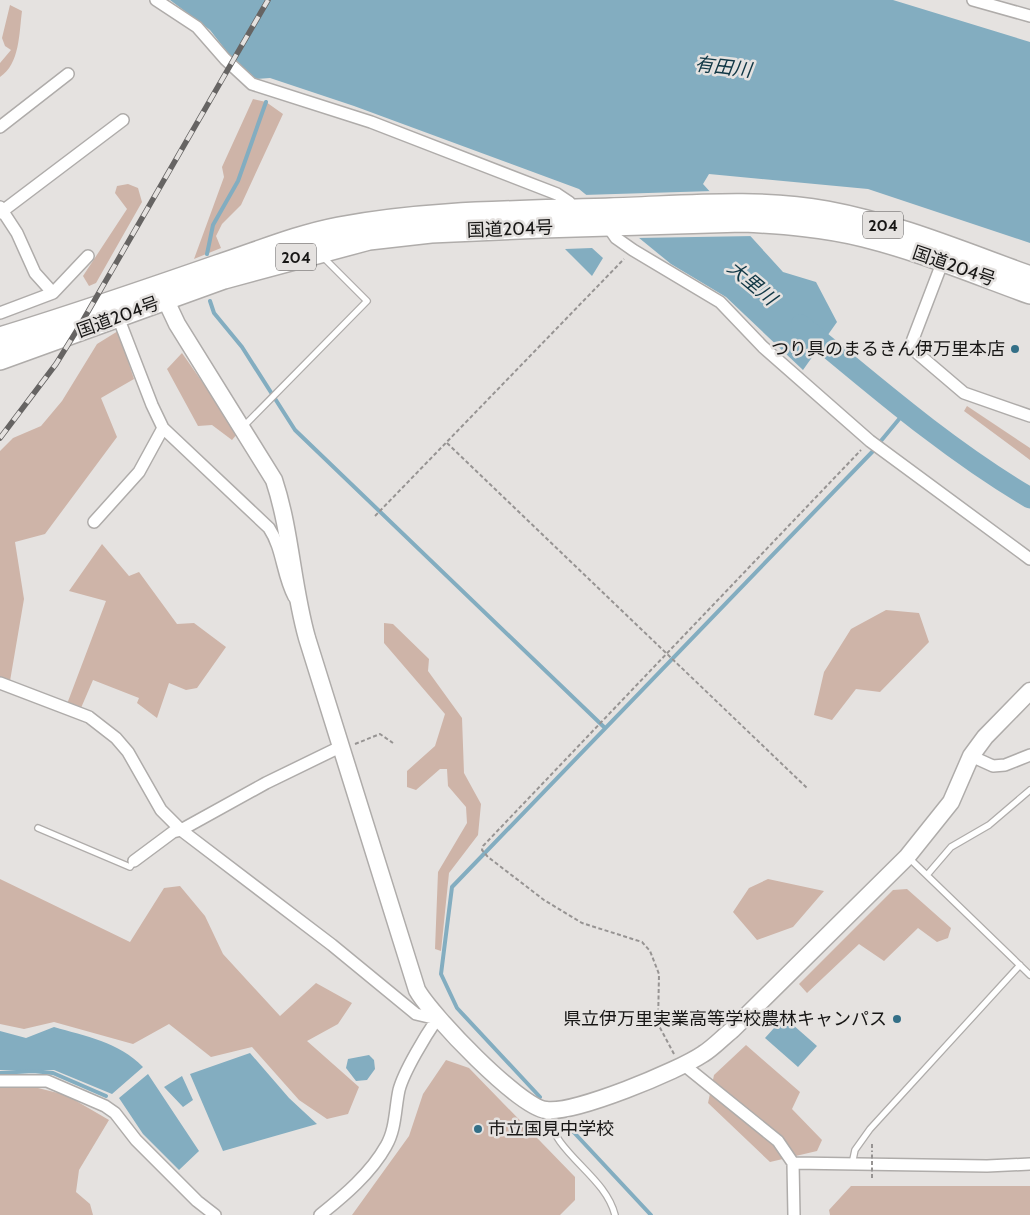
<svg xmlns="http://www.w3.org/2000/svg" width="1030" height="1215" viewBox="0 0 1030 1215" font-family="Cabin,'Noto Sans JP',sans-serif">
<rect width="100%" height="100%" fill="#e5e2e0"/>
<path fill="#ceb4a8" d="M10 5 22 11C19 33 20 64 0 77V63L11 50 5 46 2 38Z
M253 99 266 102 283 114 241 205 222 224 216 236 221 248 194 259 224 177 222 167Z
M128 184 138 188 142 202 96 283 89 286 83 276 127 209 115 193 117 186Z
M118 331 134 379 101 398 117 437 45 534 15 542 24 599 10 681 0 677V451L13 438 41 426 62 401 97 344Z
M182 353 238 433 232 440 212 425 198 426 167 369Z
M967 406 1030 448V460L964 411Z
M102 544 129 576 139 572 177 624 194 623 226 647 197 688 186 690 169 683 157 718 137 703 139 698 93 680 81 708 67 704 106 601 69 591Z
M886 610 919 613 929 642 880 692 856 689 832 720 814 715 824 672 851 629Z
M384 623 393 624 429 659 428 671 462 718 464 773 481 804 478 835 449 873 441 951 435 949 438 872 467 823 466 807 448 786 447 769H440L416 790 407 787V771L435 746 445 714 384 643Z
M0 879 130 942 164 888 180 886 205 916 223 954 280 1016 316 983 352 1003 338 1024 307 1041 359 1087 348 1114 327 1119 299 1100 252 1047 211 1057 169 1024 133 1044 54 1022 24 1029 0 1024Z
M768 879 824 891 793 927 757 940 733 912 749 888Z
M907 889 951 928 948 938 937 942 918 928 884 961 859 944 807 993 799 984 893 890Z
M746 1045 800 1092 792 1109 822 1140 817 1151 770 1162 708 1103 714 1075Z
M446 1060 469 1068 575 1177V1200L560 1215H352L409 1136 423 1094Z
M30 1086 66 1095 109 1120 79 1170 76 1192 90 1204 93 1215H0V1088Z
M851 1186H1030V1215H830L829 1210Z"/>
<path fill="#83adc0" d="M170 0H893L1030 42V243L868 189 709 174 703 184 783 272 816 282 837 322 803 370 726 297 671 264 579 189 354 106 270 78 256 79 228 53 210 30Z
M592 248 603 258 592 276 565 249Z
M784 1017 817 1046 798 1067 765 1038Z
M54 1027C85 1036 119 1042 143 1067L112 1094 54 1070H0V1031L26 1038Z
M250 1053 289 1098 317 1124 223 1151 190 1074Z
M369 1055 374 1060 375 1069 367 1080 356 1081 346 1068 348 1059Z
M148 1074 199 1151 179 1170 143 1134 119 1098Z
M182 1076 193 1100 183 1107 164 1087Z"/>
<path fill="#e5e2e0" d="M713 191 755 236 636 238 583 195Z"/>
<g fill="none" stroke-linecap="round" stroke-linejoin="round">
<path stroke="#83adc0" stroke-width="4" d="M207 254 213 225 238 181 266 102
M210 301 214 313 242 347 295 430 605 728
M880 442 905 412
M0 1073 33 1071 53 1073 106 1096
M540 1097 457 1008 441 974 452 887 874 450
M567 1125 651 1215"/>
<path stroke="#83adc0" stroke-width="21" d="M801 325C875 386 947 449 1030 498"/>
<defs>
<path id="lane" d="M242 428 367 301 323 257
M38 828 130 867 134 861
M909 858 1030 975
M927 875 951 847 989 825 1030 790
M547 1113C555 1155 605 1175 615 1215
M852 1164 855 1150 870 1129 1020 965"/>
<path id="street" d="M156 0 197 27 225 59 252 84 371 122 557 194 569 202 574 211
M973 0 1030 16
M0 127 68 74
M0 207 17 233 35 273 53 293
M0 213 123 120
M607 225 616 238 633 250 720 302 763 347 870 441 1030 559
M944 258 910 347 964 393 1030 416
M0 313 53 293 88 256
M118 317 152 405 163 428 269 528C283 549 282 575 294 597
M94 522 139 472 163 428
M0 683 89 717 116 738 128 752 161 810 181 830 332 945 416 1014 437 1019C426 1035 404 1071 399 1090 395 1108 396 1129 386 1146 371 1173 344 1196 320 1215
M971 756 993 766 1005 765 1030 755
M134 861 173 832 181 830 266 783 342 746
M684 1065 778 1141 793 1163 794 1215
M0 1081H47L105 1106 115 1113 136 1140 197 1201 215 1215
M793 1163 987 1166 1030 1164"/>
<path id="secondary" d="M161 290 177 324 274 480C291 531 292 585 307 638L417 990C431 1015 519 1107 546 1110 574 1114 678 1071 703 1054 713 1048 722 1038 732 1030L907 857 951 802 971 756 985 737 1030 691"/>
<path id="highway" d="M0 338C73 316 145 291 217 266 257 253 297 236 339 228 428 211 519 212 610 209 681 207 756 199 827 212 897 225 963 253 1030 277
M0 359 224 278 369 239 431 232 542 227 743 221C783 223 824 226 864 236 920 250 975 273 1030 293"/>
</defs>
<use href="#lane" stroke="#afacaa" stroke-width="8"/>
<use href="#street" stroke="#afacaa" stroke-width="14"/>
<use href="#secondary" stroke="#afacaa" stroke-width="19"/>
<use href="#highway" stroke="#afacaa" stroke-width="24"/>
<path stroke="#979493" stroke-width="2" stroke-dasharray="4 2.5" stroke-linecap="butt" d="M447 443 808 789
M375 516 624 259
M355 744 380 734 393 743
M674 1054 658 1024 659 974 650 951 642 942 582 923 544 900 488 857 482 850 483 846 861 450
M872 1144V1151"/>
<use href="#lane" stroke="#fff" stroke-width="5.5"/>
<use href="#street" stroke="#fff" stroke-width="11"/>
<use href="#secondary" stroke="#fff" stroke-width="16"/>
<use href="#highway" stroke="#fff" stroke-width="21"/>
<defs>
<path id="rail" d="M0 438 56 364 82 322 268 0"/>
</defs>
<use href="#rail" stroke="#666463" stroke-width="5.5"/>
<use href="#rail" stroke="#e5e2e0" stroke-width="4" stroke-dasharray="11" stroke-linecap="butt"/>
<path stroke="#979493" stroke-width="2" stroke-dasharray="4 2.5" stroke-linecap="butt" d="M872 1178V1151"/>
</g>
<g fill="#336f87" stroke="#e5e2e0" stroke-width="2">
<circle cx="1015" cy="349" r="5"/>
<circle cx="897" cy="1019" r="5"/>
<circle cx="478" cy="1129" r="5"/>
</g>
<g text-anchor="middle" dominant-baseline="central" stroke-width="5" stroke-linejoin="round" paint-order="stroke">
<g fill="#e5e2e0" stroke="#555352" stroke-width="1">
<rect x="863" y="211.5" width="40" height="27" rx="4"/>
<rect x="276" y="243.5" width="40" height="27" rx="4"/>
</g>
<g font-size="16" font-weight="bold" fill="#171615">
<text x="883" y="225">204</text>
<text x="296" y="257">204</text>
</g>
<g font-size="18" fill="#171615" stroke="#e5e2e0">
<text transform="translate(510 229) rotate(-2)">国道204号</text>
<text transform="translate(954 266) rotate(19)">国道204号</text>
<text transform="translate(118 317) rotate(-20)">国道204号</text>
</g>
<g font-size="18" fill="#171615" stroke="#e5e2e0" text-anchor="end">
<text x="1005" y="349">つり具のまるきん伊万里本店</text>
<text x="887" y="1019">県立伊万里実業高等学校農林キャンパス</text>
<text x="488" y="1129" text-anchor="start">市立国見中学校</text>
</g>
<g font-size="19" font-style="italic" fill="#103745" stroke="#e5e2e0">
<text transform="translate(723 67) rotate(7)">有田川</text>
<text transform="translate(752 283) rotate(40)">大里川</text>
</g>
</g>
</svg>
